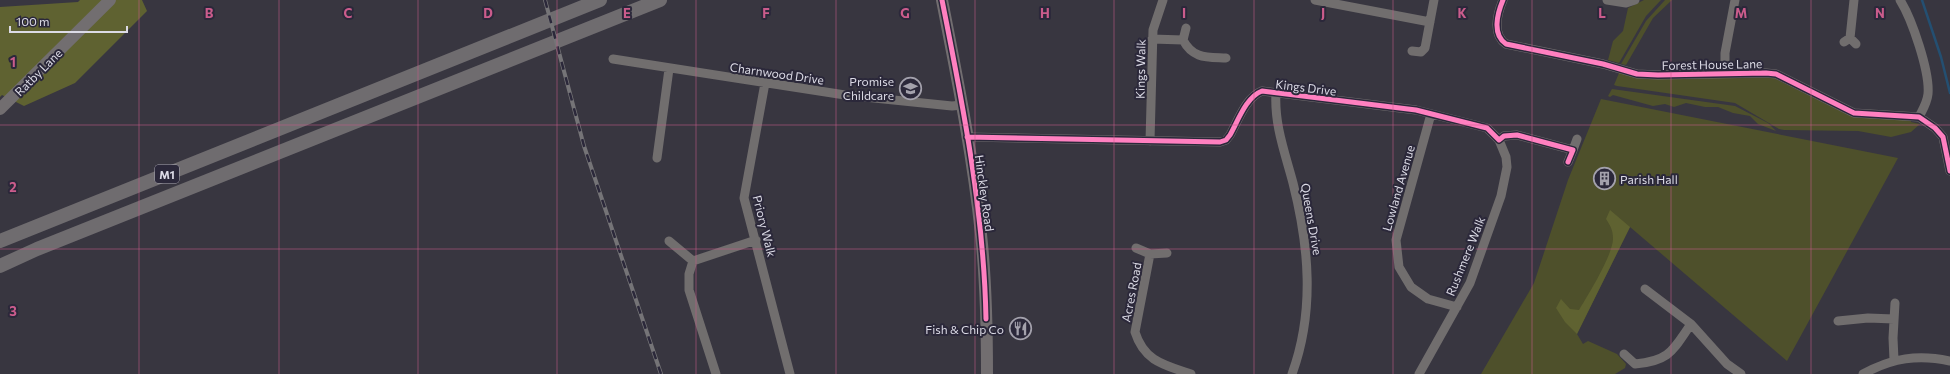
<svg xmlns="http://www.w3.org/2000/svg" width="1950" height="374" viewBox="0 0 1950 374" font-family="Commissioner,sans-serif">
<rect width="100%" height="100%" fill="#383640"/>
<path fill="#4e502b" d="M1644 0H1661L1646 16 1619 63 1608 60 1613 41 1623 31 1628 8Z
M1665 0H1672L1653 18 1626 65 1621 64 1646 21Z
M1619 73 1772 77 1847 114 1911 120V122L1920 124 1911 132 1891 137 1858 131 1784 130 1779 129 1735 103 1617 86 1614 85Z
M1612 89 1735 106 1768 123 1776 131 1758 124 1750 116 1733 113 1718 107H1705L1686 103 1674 107 1665 104 1653 106 1613 95 1610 97 1608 96Z
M1601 99 1898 158 1787 361 1630 227 1577 334 1583 344 1588 341 1617 354 1626 364 1625 368 1615 374H1481L1534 283 1568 180Z"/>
<path fill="#5f6231" d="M80 0H142L147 11 75 83 24 106 2 95 0 97V7L78 2Z
M1610 210 1630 227 1577 334 1565 322 1556 308 1561 299 1570 309 1579 310C1587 297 1614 253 1613 238 1613 230 1610 225 1606 219Z"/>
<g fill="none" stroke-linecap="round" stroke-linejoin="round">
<path stroke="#244f71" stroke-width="2.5" d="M1922 0 1941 57 1950 93"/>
<path stroke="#716e6e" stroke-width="9" d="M1315 0 1430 22
M1503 0C1497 14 1492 35 1506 44L1603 64 1637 74 1658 75 1766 73 1776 74 1854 113 1919 117 1935 128 1943 137 1950 171
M1607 0 1626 3 1635 0
M1900 0C1912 19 1930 72 1928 94 1927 103 1923 109 1919 117
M1850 38 1854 0
M1152 39 1183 40C1193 59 1207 57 1226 58
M1183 40 1186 28
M1844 42 1850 38 1856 44
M1412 51 1421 52 1425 48 1434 0
M613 59 845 95 952 106 962 105
M1725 73V53L1735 0
M765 83 744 198 790 374
M1276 93C1274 124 1285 153 1293 183 1309 246 1315 311 1292 374
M1431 114 1396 240 1399 267 1411 287 1428 299 1457 307
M967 137 1220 142 1226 140 1230 135C1238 121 1246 97 1262 91L1416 110 1487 128 1499 140 1504 136 1517 135 1573 150 1568 162
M1150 141 1153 30 1163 0
M1573 150 1577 139
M657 158 669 69
M669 241 693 261
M1136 248 1150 254 1167 253
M1150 254 1135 332C1144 361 1164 365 1191 374
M1645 289 1691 324 1727 364 1741 374
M1838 321 1868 318 1894 319
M1624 354 1635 364C1670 361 1673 350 1691 324
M1894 360 1893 338 1895 303
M716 374 689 290V274L693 261 756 240
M1419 374 1470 283 1501 196 1507 167 1506 157 1499 140
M1863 374C1892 358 1918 354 1950 361"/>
<path stroke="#726e70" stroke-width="12" d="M942 0C957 77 973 156 981 234 986 281 987 327 987 374
M0 109 110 0"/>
<path stroke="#6f6c6f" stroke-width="14" d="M0 241 600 0
M0 266 37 249 660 0"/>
<defs>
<path id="rail" d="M545 0 584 146 661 374"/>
</defs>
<use href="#rail" stroke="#757477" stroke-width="4"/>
<use href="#rail" stroke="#2b283a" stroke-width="2.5" stroke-dasharray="8" stroke-linecap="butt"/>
<defs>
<path id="cycleway" d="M942 0C963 105 984 212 986 319
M1503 0C1497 14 1492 35 1506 44L1603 64 1637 74 1658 75 1766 73 1776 74 1854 113 1919 117 1935 128 1943 137 1950 171
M967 137 1220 142 1226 140 1230 135C1238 121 1246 97 1262 91L1416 110 1487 128 1499 140 1504 136 1517 135 1573 150 1568 162"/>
</defs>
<use href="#cycleway" stroke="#2b283a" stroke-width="8"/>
<use href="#cycleway" stroke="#ff80c0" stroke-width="5"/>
</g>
<path fill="none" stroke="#cb5c8c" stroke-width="1" stroke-opacity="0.55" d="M139 0V374M279 0V374M418 0V374M557 0V374M696 0V374M836 0V374M975 0V374M1114 0V374M1254 0V374M1393 0V374M1532 0V374M1671 0V374M1811 0V374M0 125H1950M0 249H1950"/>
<defs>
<symbol id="school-ring" viewBox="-11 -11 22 22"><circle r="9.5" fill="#2b283a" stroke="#a3a1ac" stroke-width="1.5"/><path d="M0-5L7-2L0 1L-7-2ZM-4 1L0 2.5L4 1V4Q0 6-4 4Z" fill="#a3a1ac"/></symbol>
<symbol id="building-ring" viewBox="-11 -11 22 22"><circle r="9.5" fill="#2b283a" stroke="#a3a1ac" stroke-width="1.5"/><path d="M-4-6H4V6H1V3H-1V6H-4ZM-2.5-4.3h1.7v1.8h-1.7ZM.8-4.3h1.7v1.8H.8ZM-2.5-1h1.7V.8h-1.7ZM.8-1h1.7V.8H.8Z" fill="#a3a1ac"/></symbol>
<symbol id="restaurant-ring" viewBox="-11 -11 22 22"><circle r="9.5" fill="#2b283a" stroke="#a3a1ac" stroke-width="1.5"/><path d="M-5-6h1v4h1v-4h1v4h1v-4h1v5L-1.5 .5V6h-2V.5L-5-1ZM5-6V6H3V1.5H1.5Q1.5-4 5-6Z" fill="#a3a1ac"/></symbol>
</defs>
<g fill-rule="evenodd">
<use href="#school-ring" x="898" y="76" width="25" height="25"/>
<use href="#building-ring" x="1592" y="166" width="25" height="25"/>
<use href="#restaurant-ring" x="1008" y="316" width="25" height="25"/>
</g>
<g text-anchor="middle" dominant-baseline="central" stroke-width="4" stroke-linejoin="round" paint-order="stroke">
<rect fill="#2b283a" stroke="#a7a5b2" stroke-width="1" x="155" y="165" width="24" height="18" rx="3"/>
<g font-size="11" font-weight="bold" fill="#dcdbe6">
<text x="167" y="174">M1</text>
</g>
<g font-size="12" fill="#dcdbe6" stroke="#2b283a">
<text transform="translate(1712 64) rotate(-1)">Forest House Lane</text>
<text transform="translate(1140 69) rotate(-89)">Kings Walk</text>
<text transform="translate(38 72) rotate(-45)">Ratby Lane</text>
<text transform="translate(777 73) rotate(8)">Charnwood Drive</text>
<text transform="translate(1306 87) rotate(7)">Kings Drive</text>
<text transform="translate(1398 188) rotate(-74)">Lowland Avenue</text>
<text transform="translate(985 193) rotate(82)">Hinckley Road</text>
<text transform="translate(1312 219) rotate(80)">Queens Drive</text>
<text transform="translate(765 226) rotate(76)">Priory Walk</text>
<text transform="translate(1465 256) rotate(-68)">Rushmere Walk</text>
<text transform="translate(1131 292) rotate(-79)">Acres Road</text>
</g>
<g font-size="12" fill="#dcdbe6" stroke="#2b283a" text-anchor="end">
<text x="894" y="81">Promise<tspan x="894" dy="14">Childcare</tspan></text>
<text x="1620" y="179" text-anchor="start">Parish Hall</text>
<text x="1004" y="329">Fish &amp; Chip Co</text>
</g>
</g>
<g font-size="13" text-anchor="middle" font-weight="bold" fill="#cb5c8c" stroke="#2b283a" stroke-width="4" stroke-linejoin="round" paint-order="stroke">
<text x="209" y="18">B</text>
<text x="348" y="18">C</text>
<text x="488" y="18">D</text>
<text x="627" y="18">E</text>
<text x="766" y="18">F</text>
<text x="905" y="18">G</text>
<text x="1045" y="18">H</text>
<text x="1184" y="18">I</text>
<text x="1323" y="18">J</text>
<text x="1462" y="18">K</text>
<text x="1602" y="18">L</text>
<text x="1741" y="18">M</text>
<text x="1880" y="18">N</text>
<text x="13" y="67">1</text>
<text x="13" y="192">2</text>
<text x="13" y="316">3</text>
</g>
<path d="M10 26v6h117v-6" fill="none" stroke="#dcdbe6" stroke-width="2"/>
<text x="16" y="26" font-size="12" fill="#dcdbe6" stroke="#2b283a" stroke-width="3" paint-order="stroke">100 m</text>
</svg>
